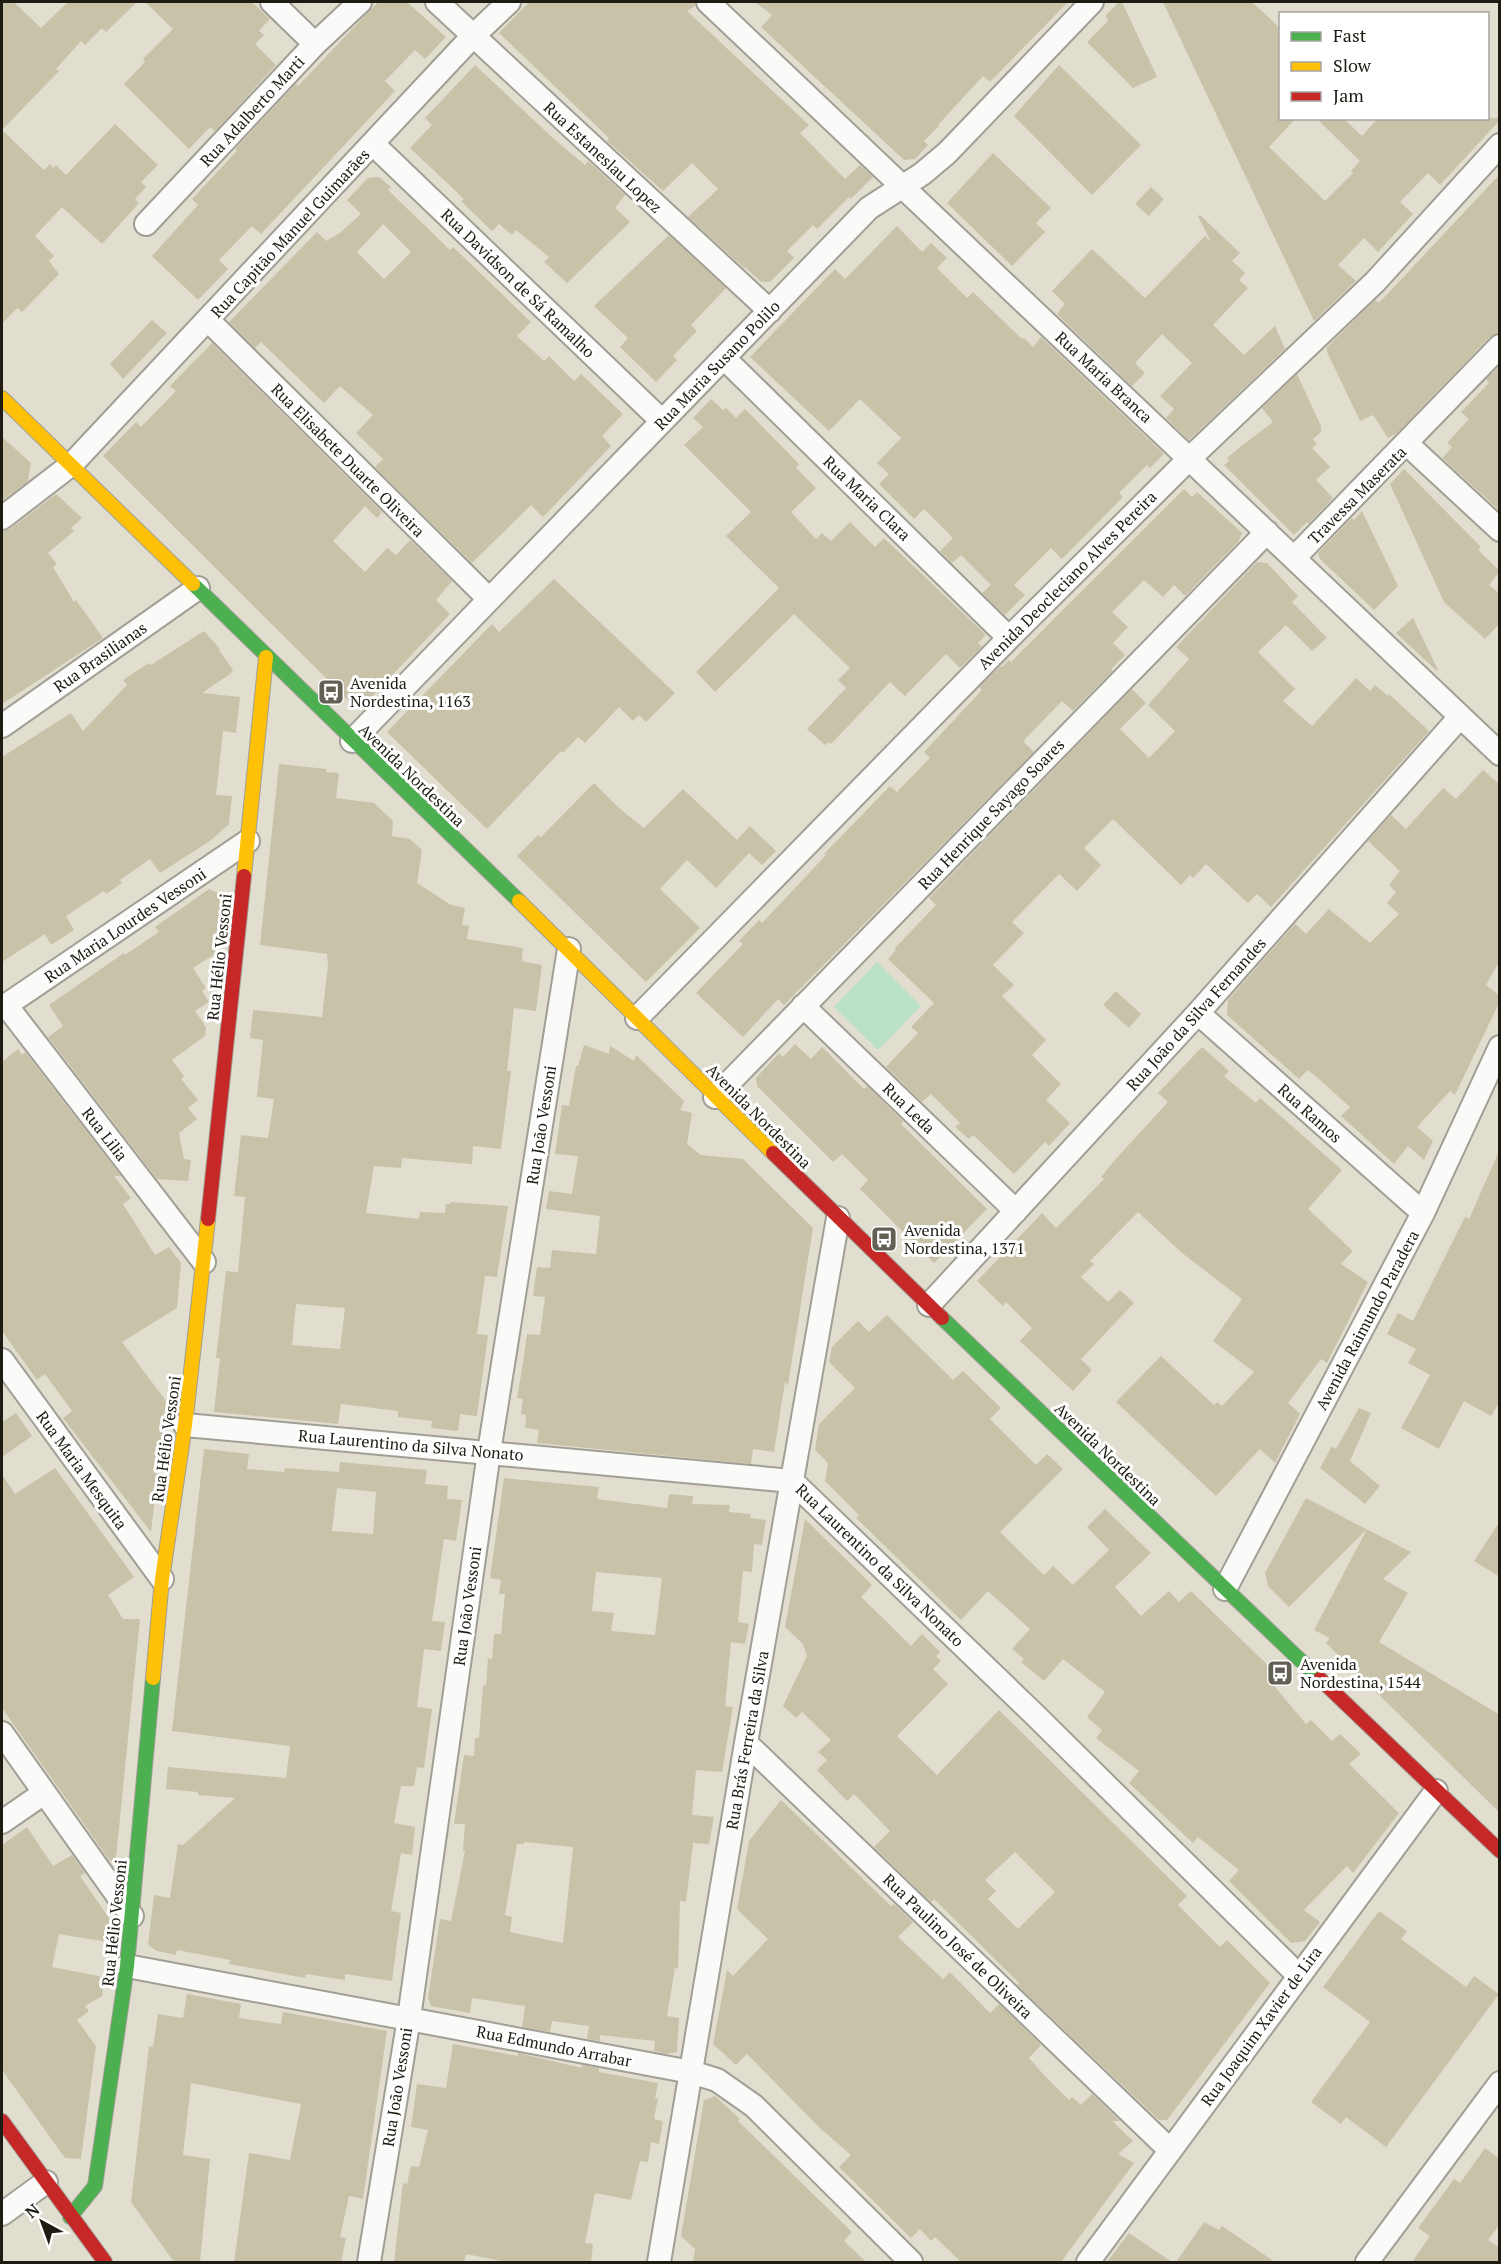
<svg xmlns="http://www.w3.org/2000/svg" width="1501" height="2264" viewBox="0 0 1501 2264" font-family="'PT Serif',serif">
<rect width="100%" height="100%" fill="#e1ded0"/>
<path fill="#bae1c8" d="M877 962 921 1006 878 1050 834 1007Z"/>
<path fill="#c8c2a8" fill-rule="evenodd" d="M2 2H14L41 28 68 2H137L106 32 102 28 85 45 81 41 56 69 59 71 2 130Z
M145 2H252L270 19 259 31 264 35 255 44 276 65 215 131 210 127 189 149 124 84 145 62 143 59 173 29Z
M378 2H407L446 37 425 59 415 50 385 81 395 91 261 234 252 226 219 260 228 269 198 300 152 256 198 205 192 199 237 151 235 149 296 84 298 86Z
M529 2H695V6L687 11 809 125 800 133 845 179 860 165 873 177 851 199 849 197 817 229 813 225 787 251 794 258 770 282H761L745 267 744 268 688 217 718 189 692 163 663 191 607 141 609 138 499 33Z
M755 2H1068L990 82 983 76 938 125 939 126 924 141 928 145 915 159 904 160 761 27 772 15Z
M1119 2H1122L1157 77 1133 88 1087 42 1108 21 1106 15Z
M1163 2H1252L1281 29V118H1296L1269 147 1325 201 1353 173 1351 171 1360 161 1316 118H1343L1362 136 1378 118H1500V120L1440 185 1428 173 1400 202 1413 214 1378 252 1364 238 1338 265 1356 281 1314 321Z
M475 65 554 139 585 165 588 161 625 195 615 208 630 222 567 283 544 262 549 257 516 230 512 235 499 224 492 231 461 201 464 199 410 148 432 125 425 118Z
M1059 65 1141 145 1092 195 1014 116Z
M115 124 158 165 141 182 146 187 135 199 139 203 102 244 62 207 35 236 54 256 49 261 59 274 22 312 17 308 2 324V130L44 170 50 164 53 168 56 165 66 175Z
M993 153 1051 208 1036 223 1045 232 1012 266 947 203Z
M1500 174V333L1490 337 1397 433 1388 438 1373 415 1360 421 1327 352V347L1375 300 1379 303Z
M379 177 391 187 388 190 450 250 453 247 531 322 517 336 544 361 549 356 574 381 581 374 623 414 602 436 611 446 543 517 531 505 472 563 375 467 383 459 356 433 373 415 340 386 324 403 261 342 255 348 229 322 317 232 326 241 340 233 361 214 347 200 368 178ZM383 224 411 252 384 279 357 252Z
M1151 187 1164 199 1149 216 1135 204Z
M1200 215 1240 253 1232 261 1245 273 1239 280 1248 288 1213 325 1244 355 1275 326 1285 349 1189 440 1166 418 1174 409 1160 396 1192 363 1162 334 1135 363 1145 373 1132 386 1060 317 1057 314 1065 304 1052 291 1092 249 1145 298 1205 236 1211 242 1198 216Z
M897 226 922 252 931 243 947 258 937 268 967 298 973 292 1022 339 1024 338 1033 347 1041 337 1164 454 1150 468 1147 465 1119 493 1123 497 1062 559 1051 548 1014 585 1025 595 1005 615 982 593 991 585 961 555 952 563 940 551 953 538 924 509 914 519 879 484 889 474 877 463 901 438 860 399 829 431 750 357 835 269 845 279Z
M669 235 726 288 691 325 697 331 673 356 677 360 656 382 620 347 628 338 594 306Z
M152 320 167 333 123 379 110 364Z
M212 343 382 512 377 518 365 506 333 541 365 572 387 548 396 555 410 540 452 581 436 600 450 614 365 704 354 706 103 456 136 422 141 427 176 391 170 386Z
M1500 366V511L1442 458 1452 447 1447 443 1469 419 1461 412 1489 383 1486 379Z
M1297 374 1321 426V432L1313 439 1317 444 1312 448 1330 467 1316 480 1333 498 1308 524 1307 522 1294 535 1224 465 1229 461 1227 458 1239 448 1273 422 1262 408Z
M711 399 723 410 726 408 736 418 745 409 799 464 796 468 816 488 791 512 816 539 822 533 831 541 850 522 875 547 884 538 986 635 978 643 982 647 960 668 946 654 905 696 890 682 831 744 829 742 825 745 807 729 846 688 838 680 850 668 794 614 715 692 696 672 779 588 726 536 751 512 684 445 703 427 693 418Z
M2 437 31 463 28 481 2 501Z
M1404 469 1481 547 1478 550 1500 571 1489 585 1500 594V623L1485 639 1444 602 1390 484Z
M1184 489 1192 497 1197 492 1242 533 1238 542 1185 596 1174 585 1163 597 1144 580 1112 612 1128 627 1113 643 1125 655 1111 669 1113 671 1073 711 1062 701 1025 739 1024 742 1034 752 784 1005 778 999 743 1037 696 993 743 944 739 941 759 920 762 923 826 855 824 854 890 786 897 792 930 758 924 752 982 690 979 687 1001 666 1002 667 1009 660 1011 662Z
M56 494 82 518 71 528 74 531 48 553 57 564 53 567 74 602 76 600 103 638 2 704V531L10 529Z
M1362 511 1398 586 1374 610 1320 559 1318 553 1352 518 1354 520Z
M1257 562 1267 563 1298 596 1292 602 1327 638 1312 651 1286 625 1258 652 1295 689 1283 701 1312 726 1356 678 1370 691 1375 685 1388 696 1389 694 1429 731 1271 907 1257 894 1248 903 1206 864 1193 878 1190 875 1181 885 1113 819 1084 848 1101 865 1077 891 1059 874 1012 922 1024 933 993 965 1014 985 1002 996 1046 1040 1032 1055 1061 1084 1046 1100 1070 1123 1049 1146 1045 1142 1014 1174 973 1135 969 1139 955 1127 960 1123 931 1094 922 1102 886 1067 918 1033 911 1027 934 1003 888 959 896 950 894 949 936 905 929 898 1132 689 1146 703 1120 729 1149 758 1175 731 1148 705 1189 659 1176 647Z
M554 579 675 693 646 722 639 715 633 721 619 707 585 743 578 737 563 753 561 751 487 829 387 732 492 624 499 632Z
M1413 618 1438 670 1437 671 1396 633Z
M204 631 220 649 219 650 233 670 230 674 202 693 240 697 236 733 223 731 216 795 232 796 229 824 210 841 160 873 150 859 120 880 122 883 106 894 104 891 66 916 74 930 51 945 45 934 2 962V757L71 713 83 731 127 685 123 680 149 663 151 665Z
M279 764 327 769 326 772 339 773 336 798 374 803 393 821 392 836 410 839 422 850 417 883 451 905 465 908 462 925 469 926 467 939 523 948 522 961 542 965 536 1011 514 1008 507 1071H511L501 1149 473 1146 472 1164 402 1158 401 1168 374 1166 366 1213 419 1219 420 1212 445 1213 446 1204H450V1202L508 1206 497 1277 485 1276 477 1334 488 1335 477 1416 460 1414 458 1431 431 1428 432 1421 398 1417V1411L341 1404 338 1424 214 1412 220 1358H216L226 1271 238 1272 245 1197 234 1196 241 1135 268 1138 274 1099 257 1097 263 1040 250 1038 253 1010 322 1017 328 966 327 954 260 945ZM296 1304 345 1308 340 1349 292 1345Z
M1483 770 1500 785V960L1486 985 1500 996V1001L1455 1095 1450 1091 1417 1127 1433 1141 1424 1160 1408 1146 1394 1164 1341 1116 1350 1107 1320 1080 1308 1070 1299 1079 1227 1015 1228 1000 1295 924 1306 934 1329 909 1370 943 1399 914 1387 903 1396 892 1389 885 1400 871 1368 841 1391 815 1406 829 1443 788 1456 799Z
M594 783 619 808 644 828 683 789 737 840 750 826 776 851 762 865 749 853 716 888 687 860 660 889 700 928 646 982 517 856 538 835 541 837Z
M209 889 222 895 215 954 193 968 206 988 202 991 209 1002 195 1011 206 1027 205 1036 172 1060 184 1076 181 1079 198 1100 188 1108 197 1119 179 1133 184 1159 191 1160 188 1181 157 1179 48 1037 63 1026 49 1005 124 953 125 955 159 932 155 927Z
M1116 991 1141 1014 1129 1028 1103 1005Z
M795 1044 811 1059 822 1047 864 1089 867 1086 903 1121 901 1124 987 1209 934 1263 860 1189 868 1180 842 1154 833 1162 757 1086 756 1078 779 1053 783 1057Z
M584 1045 609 1054 610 1046 634 1061 636 1055 684 1101 680 1110 692 1113 687 1144 701 1155 743 1159 813 1228 788 1385 785 1382 774 1452 753 1449 751 1464 537 1443 539 1430 525 1428 526 1415 521 1414 523 1399 517 1398 523 1363 527 1334 540 1335 545 1297 533 1296 537 1267 550 1268 552 1250 596 1254 600 1216 546 1209 549 1191 572 1194 578 1156 555 1154 562 1105 569 1106 576 1066H578Z
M1202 1047 1229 1071 1224 1076 1256 1103 1260 1098 1342 1170 1308 1209 1353 1251 1341 1264 1368 1282 1327 1363 1321 1359 1288 1403 1300 1414 1275 1463 1260 1449 1216 1496 1116 1402 1161 1356 1214 1405 1217 1402 1222 1406 1254 1372 1213 1341 1242 1299 1182 1253 1138 1212 1090 1261 1094 1264 1081 1277 1108 1302 1120 1290 1134 1303 1081 1359 1092 1370 1073 1391 1020 1341 1032 1328 1006 1302 1003 1306 977 1281 1042 1213 1056 1228 1104 1179 1101 1177 1113 1162 1168 1102 1158 1093Z
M18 1049 22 1055 25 1052 121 1176H114L131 1198 123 1204 155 1255 169 1247 181 1263 177 1308 122 1342 166 1401 151 1532 63 1418 72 1411 45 1374 37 1380 2 1331V1062Z
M1500 1149V1401L1491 1416 1464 1401 1439 1449 1401 1428 1430 1375 1408 1363 1416 1349 1387 1334 1398 1313 1413 1321 1465 1217 1469 1219Z
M887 1315 953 1380 963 1371 1001 1408 990 1419 1036 1465 1047 1454 1063 1469 1000 1532 1044 1575 1053 1566 1073 1585 1109 1550 1087 1527 1105 1509 1151 1553 1115 1587 1141 1616 1169 1591 1179 1602 1191 1591 1278 1675 1270 1681 1306 1724 1311 1720 1332 1741 1340 1734 1361 1754 1349 1764 1399 1813 1353 1873 1347 1866 1304 1910 1320 1922 1305 1941 1291 1943 1229 1881 1239 1870 1198 1837 1193 1843 1129 1783 1139 1771 1096 1738 1102 1730 1087 1717 1105 1692 1063 1659 1044 1681 1021 1662 1024 1659 1012 1649 1030 1629 988 1591 961 1620 856 1518 859 1515 825 1481 828 1463 815 1450 819 1424 855 1388 829 1362 832 1347 858 1321 869 1332Z
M1359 1408 1371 1413 1350 1461 1380 1486 1365 1504 1320 1468 1332 1446 1336 1449Z
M16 1413 32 1436 2 1457V1422Z
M204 1449 249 1454 247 1469 284 1472 285 1468 339 1472 340 1462 427 1470 425 1484 448 1486 447 1499 462 1500 456 1541 444 1539 439 1573 432 1621 445 1622 441 1651 424 1649 417 1707 432 1709 424 1768 417 1767 414 1786H401L394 1823 415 1827 412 1855 401 1853 391 1911 401 1913 392 1981 345 1974V1980L306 1974 305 1978 229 1964 230 1960 177 1950 176 1955 157 1951 148 1945 154 1895 170 1898 178 1844 183 1845 235 1798 198 1795V1792L166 1789 168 1767 286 1778 290 1746 172 1731ZM338 1479 337 1488 376 1492 373 1534 332 1531Z
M55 1468 134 1577 108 1595 123 1619H140L116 1858 110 1861 2 1708V1474L15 1494Z
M504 1478 599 1487 597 1499 667 1508 669 1494 693 1496 692 1504 730 1505 729 1512 751 1514 750 1518 766 1520 762 1545 754 1544 752 1572 743 1571 738 1622 749 1624 745 1644 731 1642 725 1706 733 1707 722 1772 696 1770 692 1815 714 1817 709 1844 693 1843 686 1902 680 1901 678 1969 675 1968 667 2016 679 2018 677 2052 666 2054 654 2051 655 2041 600 2035V2041L587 2039 589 2026 552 2021 550 2032 522 2027 525 2006 472 1998 470 2013 431 2006 428 1998 440 1919 451 1921 465 1851H463L465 1824H454L464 1755 474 1756 475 1738H479L483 1685 486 1686 488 1658 492 1659 494 1634H501L505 1594H499L501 1580 490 1578ZM596 1572 662 1578 655 1635 611 1631 614 1613 592 1611ZM524 1842 573 1847 563 1943 510 1932 512 1917 505 1915 517 1844H524Z
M1306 1498 1411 1552 1383 1579 1408 1593 1379 1642 1500 1715V1813L1326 1643 1330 1638 1314 1630 1367 1529 1289 1607 1268 1586 1265 1573Z
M805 1519 872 1585 861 1597 887 1622 911 1646 922 1634 940 1652 936 1656 941 1661 933 1669 948 1684 897 1736 937 1775 999 1710 1187 1896 1178 1905 1220 1947 1227 1940 1270 1983 1167 2120H1159L1017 1985 1019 1983 934 1899 931 1902 874 1847 890 1831 854 1794 847 1801 817 1770 827 1760 818 1752 831 1740 802 1712 796 1718 783 1706 807 1656 803 1644 785 1627ZM1015 1852 1055 1892 1018 1929 988 1899 996 1891 985 1880Z
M1500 1521V1577L1474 1561Z
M781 1800 891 1906 894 1904 913 1922 898 1937 943 1979 950 1972 990 2013 999 2004 1041 2045 1029 2058 1045 2076 1069 2100 1072 2097 1081 2105 1092 2094 1120 2121H1112L1133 2141 1118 2154 1134 2163 1061 2262H961L935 2237 931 2241 920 2229 911 2238 839 2167 851 2155 821 2129 747 2054 736 2065 713 2044 727 1970 733 1976 768 1939 737 1909 749 1841Z
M27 1827 53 1866 72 1855 85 1873 80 1876 111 1921 108 1942 59 1934 52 1967 104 1977 102 1996 85 2006 89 2011 77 2020 96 2046 81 2159 65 2158 2 2070V1845Z
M1379 1911 1407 1931 1401 1939 1466 1987 1474 1976 1499 1994 1386 2147 1346 2117 1341 2124 1311 2102 1370 2022 1323 1987Z
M187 1994 241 2004 239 2018 281 2024 283 2012 387 2031 363 2199 349 2196 340 2237 346 2238 341 2262H234L249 2153 290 2160 301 2104 191 2083 183 2155 210 2159 200 2262H174L131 2202 149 2046 153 2047 158 2014 183 2018Z
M453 2044 518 2056V2053L582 2068V2065L599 2068V2072L658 2083 655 2098H658L654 2119 663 2121 659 2144 651 2142 648 2162 640 2161 631 2200 595 2193 585 2243 593 2244 591 2262H507L466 2254 464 2262H394L403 2183 407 2184 411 2166 419 2167 428 2130 411 2127 417 2084 446 2088Z
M715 2096 740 2119 738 2121 852 2232 844 2241 866 2262H693L695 2249 681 2236 704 2100Z
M1485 2148 1500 2159V2224L1488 2240 1500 2248V2262H1412L1430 2236 1418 2228 1454 2179 1460 2183Z
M1204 2222 1219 2230 1222 2226 1275 2262H1176Z
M1129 2233 1172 2262H1107Z"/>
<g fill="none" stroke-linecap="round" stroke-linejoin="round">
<defs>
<path id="street" d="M272 2 315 44
M437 2 770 311
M708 2 1500 754
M373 144 662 421
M146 224 315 44 360 2
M208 320 489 599
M724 358 1009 638
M1406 443 1500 530
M2 518 72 464 473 36 509 2
M1294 558 1500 346
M2 726 198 588
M352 741 869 208 922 174 947 153 1092 2
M6 1005 204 1262
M803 1006 1016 1211
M2 1008 248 841
M1198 1013 1423 1213
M637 1018 1009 638 1190 458 1375 282 1500 145
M715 1097 1267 532
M929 1305 1198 1013 1459 718
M2 1360 162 1579
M185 1425 792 1481 1035 1715 1299 1976
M1225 1589 1423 1213 1500 1047
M2 1733 132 1916
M746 1743 1170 2150
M2 1822 44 1793
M127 1966 691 2072 717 2080 754 2106 911 2262
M2 2214 46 2182
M369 2262 409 2018 489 1452 569 949
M659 2262 746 1743 838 1218
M1088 2262 1436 1791
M1367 2262 1500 2083"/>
<path id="fast" d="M193 584 519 901
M942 1318 1320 1679
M70 2217 95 2186 127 1966 153 1678"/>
<path id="slow" d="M2 398 193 584
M244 876 266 657
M519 901 773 1153
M153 1678 162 1579 185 1425 208 1219"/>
<path id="jam" d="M773 1153 942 1318
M208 1219 244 876
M1320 1679 1500 1851
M2 2121 105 2262"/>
</defs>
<use href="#street" stroke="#a19f95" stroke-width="26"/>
<use href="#fast" stroke="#a19f95" stroke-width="16"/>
<use href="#slow" stroke="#a19f95" stroke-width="16"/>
<use href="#jam" stroke="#a19f95" stroke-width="16"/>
<use href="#street" stroke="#fafaf8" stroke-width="22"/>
<use href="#fast" stroke="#4caf50" stroke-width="14"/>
<use href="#slow" stroke="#ffc107" stroke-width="14"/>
<use href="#jam" stroke="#c62828" stroke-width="14"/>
</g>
<defs>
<symbol id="bus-square" viewBox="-11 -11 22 22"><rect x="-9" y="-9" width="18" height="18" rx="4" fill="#625f54" stroke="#fff"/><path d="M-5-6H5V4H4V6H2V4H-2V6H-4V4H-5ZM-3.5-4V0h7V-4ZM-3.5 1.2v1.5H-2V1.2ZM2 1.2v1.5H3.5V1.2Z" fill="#fff"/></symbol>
</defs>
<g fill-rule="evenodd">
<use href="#bus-square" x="316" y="677" width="30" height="30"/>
<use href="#bus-square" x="869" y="1224" width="30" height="30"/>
<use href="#bus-square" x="1265" y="1658" width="30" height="30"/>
</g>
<g text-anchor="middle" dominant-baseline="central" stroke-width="6" stroke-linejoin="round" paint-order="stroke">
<g font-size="16" fill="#1d1b12" stroke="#fff">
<text transform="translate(252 111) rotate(-47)">Rua Adalberto Marti</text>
<text transform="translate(603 157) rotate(43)">Rua Estaneslau Lopez</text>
<text transform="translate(290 233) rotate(-47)">Rua Capitão Manuel Guimarães</text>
<text transform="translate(518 283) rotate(44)">Rua Davidson de Sá Ramalho</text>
<text transform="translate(717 365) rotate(-46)">Rua Maria Susano Polilo</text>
<text transform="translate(1104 377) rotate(43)">Rua Maria Branca</text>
<text transform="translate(348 460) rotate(45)">Rua Elisabete Duarte Oliveira</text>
<text transform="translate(1357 495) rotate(-45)">Travessa Maserata</text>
<text transform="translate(867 498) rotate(44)">Rua Maria Clara</text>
<text transform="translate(1067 580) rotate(-45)">Avenida Deocleciano Alves Pereira</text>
<text transform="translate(100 657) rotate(-35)">Rua Brasilianas</text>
<text transform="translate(412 775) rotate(44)">Avenida Nordestina</text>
<text transform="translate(991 814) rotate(-46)">Rua Henrique Sayago Soares</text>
<text transform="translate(125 925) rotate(-34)">Rua Maria Lourdes Vessoni</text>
<text transform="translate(219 957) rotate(-84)">Rua Hélio Vessoni</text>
<text transform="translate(1196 1014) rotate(-48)">Rua João da Silva Fernandes</text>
<text transform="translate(909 1108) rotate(44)">Rua Leda</text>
<text transform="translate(1310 1113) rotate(42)">Rua Ramos</text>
<text transform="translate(759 1116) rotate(45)">Avenida Nordestina</text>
<text transform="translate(541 1125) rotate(-81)">Rua João Vessoni</text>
<text transform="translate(105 1134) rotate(52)">Rua Lilia</text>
<text transform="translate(1367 1320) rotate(-62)">Avenida Raimundo Paradera</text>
<text transform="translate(166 1439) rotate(-82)">Rua Hélio Vessoni</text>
<text transform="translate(411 1445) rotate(5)">Rua Laurentino da Silva Nonato</text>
<text transform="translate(1108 1454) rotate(44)">Avenida Nordestina</text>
<text transform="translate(82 1470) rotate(54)">Rua Maria Mesquita</text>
<text transform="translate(880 1565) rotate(44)">Rua Laurentino da Silva Nonato</text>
<text transform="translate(467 1606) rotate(-82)">Rua João Vessoni</text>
<text transform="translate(747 1740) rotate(-80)">Rua Brás Ferreira da Silva</text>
<text transform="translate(114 1923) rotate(-84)">Rua Hélio Vessoni</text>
<text transform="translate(958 1946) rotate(44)">Rua Paulino José de Oliveira</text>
<text transform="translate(1261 2026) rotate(-54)">Rua Joaquim Xavier de Lira</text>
<text transform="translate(554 2046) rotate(11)">Rua Edmundo Arrabar</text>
<text transform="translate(397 2087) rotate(-81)">Rua João Vessoni</text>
</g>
<g font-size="16" fill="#1d1b12" stroke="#fff" text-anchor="start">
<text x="350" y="683">Avenida<tspan x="350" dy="18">Nordestina, 1163</tspan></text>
<text x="904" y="1230">Avenida<tspan x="904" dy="18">Nordestina, 1371</tspan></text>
<text x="1300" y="1664">Avenida<tspan x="1300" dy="18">Nordestina, 1544</tspan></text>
</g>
</g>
<rect width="1501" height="2264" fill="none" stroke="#1d1b12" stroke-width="6"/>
<rect x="1279" y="12" width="210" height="108" fill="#ffffff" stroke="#a5a4a0" stroke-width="1.5"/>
<rect x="1291" y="32" width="30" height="9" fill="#4caf50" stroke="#a5a4a0" stroke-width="1.5"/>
<text x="1333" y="42" font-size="18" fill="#1d1b12">Fast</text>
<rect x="1291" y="62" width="30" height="9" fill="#ffc107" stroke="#a5a4a0" stroke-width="1.5"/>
<text x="1333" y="72" font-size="18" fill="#1d1b12">Slow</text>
<rect x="1291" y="92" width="30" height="9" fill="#c62828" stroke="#a5a4a0" stroke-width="1.5"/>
<text x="1333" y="102" font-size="18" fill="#1d1b12">Jam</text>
<g transform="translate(42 2222) rotate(319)" stroke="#ffffff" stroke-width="4.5" paint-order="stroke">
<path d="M0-4.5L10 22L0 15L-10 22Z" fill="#1d1b12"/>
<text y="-9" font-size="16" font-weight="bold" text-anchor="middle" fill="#1d1b12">N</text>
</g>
</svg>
